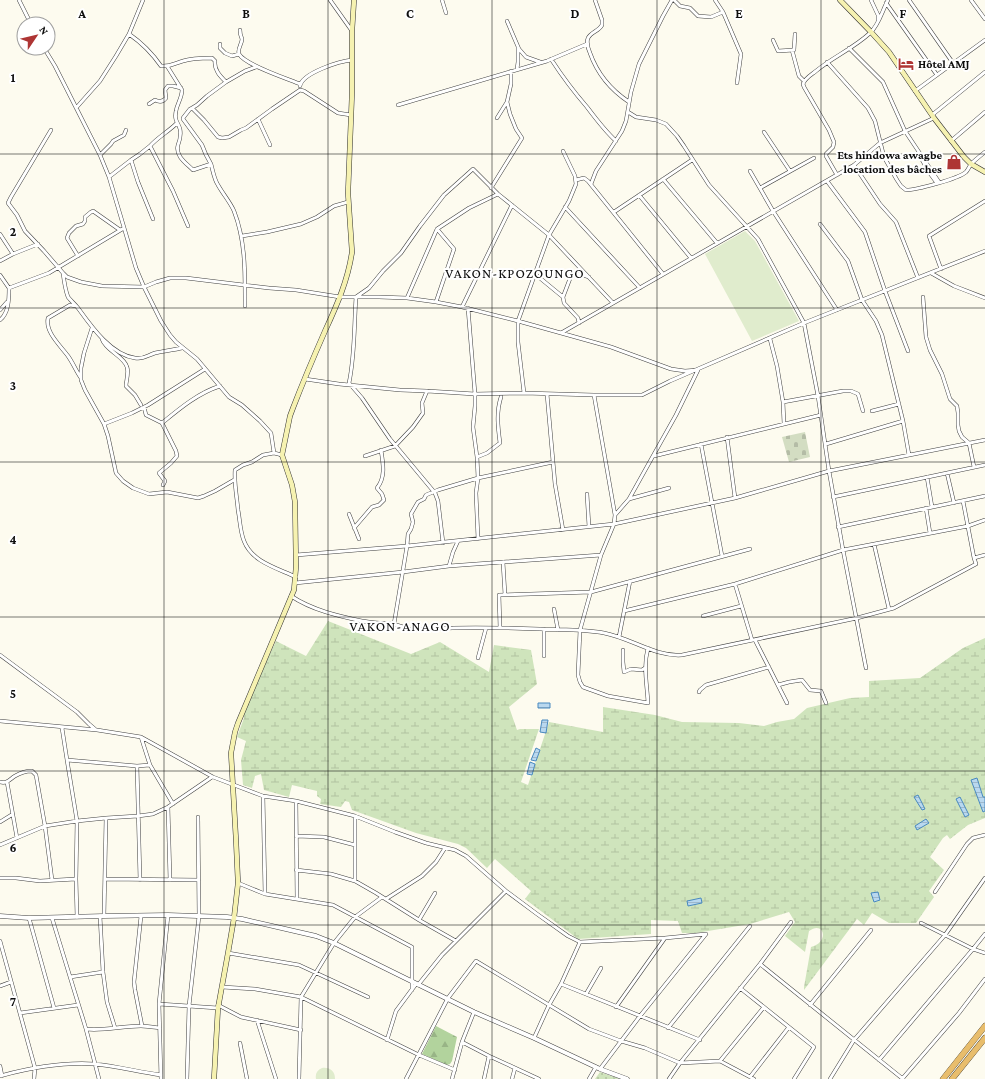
<svg xmlns="http://www.w3.org/2000/svg" width="985" height="1079" viewBox="0 0 985 1079" font-family="'Crimson Pro',serif">
<defs>
<pattern id="green-dots" width="8" height="8" patternUnits="userSpaceOnUse"><rect width="8" height="8" fill="#cfe4bc"/><path d="M2 2h.1M6 6h.1" fill="none" stroke="#b1c2a0" stroke-width="1.8" stroke-linecap="round"/></pattern>
<pattern id="forest-firs" width="22" height="20" patternUnits="userSpaceOnUse"><rect width="22" height="20" fill="#b2d39d"/><path d="M5 1l3.5 6h-7zM16 11l3.5 6h-7z" fill="#98b486"/></pattern>
<pattern id="wetland-marsh" width="20" height="14" patternUnits="userSpaceOnUse"><rect width="20" height="14" fill="#cfe4bc"/><path d="M1 5h8M5 5V1M11 12h8M15 12V8" fill="none" stroke="#b1c2a0"/></pattern>
<pattern id="cemetery-stones" width="16" height="16" patternUnits="userSpaceOnUse"><rect width="16" height="16" fill="#d3ddc2"/><path d="M2 7V4a2 2 0 0 1 4 0v3zM10 15v-3a2 2 0 0 1 4 0v3z" fill="#b4bca6"/></pattern>
<pattern id="water-rules" width="6" height="5" patternUnits="userSpaceOnUse"><rect width="6" height="5" fill="#b9d8ef"/><path d="M0 2.5h6" fill="none" stroke="#9eb8cc"/></pattern>
</defs>
<rect width="100%" height="100%" fill="#fdfbef"/>
<path fill="url(#green-dots)" d="M600 1072 620 1079H595Z"/>
<path fill="url(#forest-firs)" d="M436 1026 457 1037 452 1061 450 1064 447 1065 422 1054Z"/>
<path fill="url(#wetland-marsh)" d="M328 621 411 654 440 642 489 672 494 645 531 650 537 684 509 707 517 730 520 729H539L521 782 528 785 549 722 603 732V707L655 715 682 722 739 723 764 726 777 722 794 719 807 708 850 698 869 697V681L920 678 963 648 985 638V818L968 825 950 839 947 835 943 838 930 857 944 870 929 891 934 897 916 923H889L872 913 864 925 857 919 804 990V987L811 947C830 942 824 920 809 931L805 952 785 936 795 922 789 912 750 924 696 933H682L678 921 651 920V934L578 939 525 899 531 891 495 859 487 868 466 848 458 844 416 833 352 810 349 802 345 801 341 807 320 804 321 799 317 796V791L292 785 289 797 264 790 261 774 255 776 252 788 243 785 241 760 246 741 237 737 244 718V713L258 679 276 641 306 656Z"/>
<path fill="url(#cemetery-stones)" d="M805 432 810 457 789 462 782 437Z"/>
<path fill="#e0eccd" d="M745 231 755 241 799 321 752 341 705 254Z
M322 1068C330 1067 335 1071 335 1079H316C315 1074 317 1070 322 1068Z"/>
<path fill="url(#water-rules)" stroke="#4889bf" d="M538 703H550V708H538Z
M542 720H548L546 733 540 732Z
M536 748 540 750 536 761 531 760Z
M530 762 535 764 532 775 527 774Z
M977 778 983 797H985V811L983 812 971 780Z
M918 795 925 809 922 810 914 797Z
M960 797 969 815 965 817 956 799Z
M926 819 929 823 917 830 915 826Z
M878 892 880 900 874 902 871 893Z
M701 898 702 903 688 906 687 901Z"/>
<g fill="none" stroke-linecap="round" stroke-linejoin="round">
<defs>
<path id="minor" d="M19 0 31 24
M143 0 129 34C142 43 152 53 161 66 170 67 175 63 183 61 192 58 202 58 212 58L215 61C214 70 220 76 226 82L245 71 256 67
M330 0 352 31
M442 0 446 13
M595 0 602 20V25C599 31 591 32 588 38 586 43 588 48 590 53 597 73 611 90 629 102
M674 0 680 6 690 8 698 16 711 17 723 12
M715 0 723 12 741 54 737 83
M871 0 878 15V20
M909 0 953 63
M971 0 985 19
M886 3 937 75
M507 21 519 49 526 57 540 62
M240 30C240 33 241 37 242 39 242 44 237 49 239 54 245 65 288 79 300 84
M773 40 778 51 794 50 795 34
M220 44V48L225 53 232 56 239 54
M44 48 55 66 100 155 109 177 136 268 144 287 161 321 170 335 176 342 197 359 229 397 242 405 260 421 271 433 274 453 282 455
M849 48 883 82 905 131 939 182
M792 50 799 76 804 81
M551 59C562 76 574 92 587 107 596 119 605 131 616 141
M827 62 868 108 875 121 884 157 897 180 901 186 906 190C916 190 958 179 966 172 968 170 969 167 971 164 975 160 980 156 985 152
M167 66 182 90C182 98 177 104 176 111 174 121 178 122 180 129 181 134 180 140 178 145 175 156 186 163 193 170L211 164C213 171 214 179 218 185 223 194 230 202 234 211 246 242 245 274 245 306
M517 69 518 62V47
M300 86C302 73 340 61 352 60
M915 91 985 40
M149 104 155 100C159 102 163 102 166 98L165 90 168 86H173L181 88
M398 105 547 61 587 44
M76 108 100 81 116 56 129 34
M192 108 197 105 207 96 226 82
M628 112 636 117 656 120 666 124 677 136 684 146 709 185 758 239 804 323 818 396 829 471 843 550 866 668
M932 115 985 72
M497 118 507 102
M258 119 270 145
M177 123C168 132 158 137 150 146L173 191 188 226
M51 130 11 197 8 203 17 215 25 231 44 251 63 273 67 277 81 282 102 286 144 287 156 282 170 278H186L269 288 296 290 340 297H379L407 298 436 302 462 307 518 321 611 347 671 369 685 371 698 370 676 415 653 456 629 499 615 515 614 524 601 555 580 630 578 675 580 682 583 687 608 696 648 703C647 684 643 666 648 648
M764 132 790 171
M951 141 985 112
M100 155 111 144 113 141 124 135 126 130
M921 158 929 172 937 183
M131 160 140 154 150 146
M211 164C208 159 204 151 202 145L183 119V118L190 109 192 108 204 120 218 137 222 138 229 137 241 130 246 128 272 109 300 90 304 91 338 113 351 115
M854 165 880 204 896 222 918 278
M750 171 773 211 837 310
M837 175 826 156V154L833 147 834 142 829 130 804 87 803 84C805 78 811 75 816 71 833 57 854 48 870 33 879 25 882 11 888 0
M109 177 131 160 138 182 153 219
M663 179 717 243
M576 180 584 178 588 181 663 274
M827 181 865 232 885 291 908 351
M591 184 596 171 622 131 626 121 631 92 639 64 663 16 672 0
M491 188 522 138 516 129 510 114 507 102 511 84V71
M760 188 814 158
M639 195 691 258
M565 207 640 288
M614 212 692 160
M820 224 848 261 862 300 876 321 882 335 903 421 909 455
M0 234 13 254 38 244
M242 236 267 232 301 224 317 217 334 206 348 202
M78 256 67 238 69 233 76 226 83 224 85 221V217L91 212 93 211 120 230
M0 261 13 254
M941 269 929 236 985 201
M63 273C64 281 65 289 68 297 71 301 75 304 78 308 91 326 111 355 135 358 143 360 148 355 155 353 164 351 173 350 182 348
M931 273 954 286 985 298
M535 274 563 297 564 303 578 318 579 323
M0 275 9 288
M563 297 571 276 580 274 589 277
M923 297 926 337 930 350 942 374 950 399 957 406 958 413V425L959 431 962 437 969 443 974 467
M407 298 437 229 469 208 498 194
M436 302 454 249 437 229
M76 306 70 305 48 318C45 332 60 345 68 356 73 363 76 371 81 378
M462 307 512 205
M468 308 475 394V406L473 427 477 457
M0 310 7 302
M0 320C9 313 9 298 9 288L49 273 124 228
M92 328 84 353 81 368V380L85 390 104 424 108 436 116 473 123 481 133 488 149 494 167 492 198 498 204 496 215 491 234 480
M561 333 854 165 880 143 934 118
M102 339C106 351 124 356 127 367 129 373 126 381 126 386L135 395 141 405
M770 339 777 366 783 402 784 424
M305 379 339 384 400 390 427 391 475 394 524 393 594 395H642L670 381 804 323 985 251
M524 393 518 342V321L549 235 569 201 576 184 575 176 563 151
M547 394 555 484 563 530
M594 395 615 515
M783 402 843 391H851L858 394 863 411
M144 407 146 415 162 423 176 451 177 456 171 463 159 473 165 481 163 485
M872 411 899 404
M162 423C179 409 198 393 220 386
M104 424 132 413 148 405 205 369
M727 437 735 498
M701 444 722 556
M826 444 903 421
M274 453 263 455 252 462 243 465 235 470C234 484 237 497 238 510 240 520 240 531 244 541 252 562 277 568 296 577
M365 456 395 446 413 427 423 413 422 403 427 391
M654 456 821 415
M947 473 954 503
M927 477 932 507
M587 494 589 527
M833 497 985 465
M629 499 669 488
M963 501 974 558
M926 508 930 533
M349 514 359 539
M838 527 985 496
M354 528 372 507 379 505 384 500 382 494 377 488C386 477 383 463 381 450
M478 539 476 493 478 478 553 462
M443 543 438 501 435 493 390 439 362 398 349 383C355 355 354 326 356 297L369 288 383 271 401 253 420 226 444 195 473 169 498 194 549 235 613 303
M874 544 889 609
M296 555 407 546 614 524 735 498 829 471 985 440
M503 562 505 595
M449 566 453 552 458 541
M295 583 403 572 449 566 601 555
M735 584 752 640
M291 596C312 610 338 616 362 621 372 623 383 623 393 624 399 625 404 628 410 629 424 631 438 628 453 628 482 627 511 628 541 629 562 630 583 629 604 633 631 638 655 657 682 655L857 618 894 608 976 564 974 558 985 555
M554 609 558 630
M624 611 735 584 843 550 968 526 985 520
M703 616 741 606
M394 624 407 546 408 534 411 529 413 522 411 514 418 502 424 499 426 495 438 490 478 478 477 457 487 453 500 443C498 428 496 412 501 397
M500 628 499 595 591 592 750 549
M544 629V656
M619 637 630 581
M755 640 787 703
M623 650V662L624 672 631 669 642 670 645 668
M0 655 77 712 89 724 96 730
M478 658 486 628
M778 685 789 682 802 680 810 690 821 691 826 703
M699 692 700 690 706 685 769 667
M0 721 97 730 141 737 213 777 263 796 296 801 355 816 395 832 426 843 455 850 466 856 506 891 537 914 568 936 580 942 665 938 706 934
M62 728 67 760 77 821 76 879 77 917
M141 737 150 765 173 804
M67 760 137 766 150 765
M137 766 140 880
M0 782C7 784 10 779 15 776 20 773 26 771 32 771L36 775 45 826 52 880
M7 782 17 838
M263 796 265 894
M296 801 297 899
M168 807 170 880
M0 822 13 814
M296 836 324 837 355 845
M0 845 45 826 77 821 106 818 138 816 153 814 168 807 212 777
M296 870 331 874 355 881 376 893 419 920 456 941
M0 878H16L40 881 76 879
M105 879 199 880
M355 881V816
M238 883 265 894 333 905 412 947V990
M935 892 967 844 973 838 985 835
M386 899 422 876 436 862 445 848
M100 916 103 972 107 1002 115 1028
M104 916 106 818
M141 916 134 982 135 990 142 1026
M29 918 54 1008
M52 918 86 1029 99 1079
M419 920 435 893
M921 923 973 949 985 953
M0 941 35 1068 34 1079
M228 953 299 965 368 997
M760 964 903 1079
M70 977 103 972
M561 984 700 1040
M418 985 442 955 506 891
M0 986 11 982
M222 987 255 989 301 997 419 1055 455 1070
M740 988 814 1047 794 1079
M586 994 601 968
M159 1004 218 1008
M218 1005 241 1017 301 1030
M810 1005 871 930
M616 1007 665 938
M20 1013 78 1005
M257 1020 276 1079
M668 1028 750 926
M86 1029C104 1031 122 1026 141 1026 147 1026 153 1027 160 1028
M534 1038 549 1005 561 984 580 942
M387 1040 396 1011 416 984
M462 1042 489 1056 539 1079
M240 1043 247 1079
M879 1060 973 949 985 934
M720 1061 764 1007
M0 1066 2 1076
M600 1069 640 1016 706 934
M0 1076C30 1068 63 1062 94 1064 116 1066 139 1072 161 1075
M750 1077 789 1027
M161 1079 159 1004 168 915
M187 1079 189 1006 199 916 198 817
M299 1079 301 997 334 943 355 917 382 897
M406 1079 448 998 476 961 589 1029 621 1041 645 1048 680 1063 720 1061 754 1079
M452 1079 462 1042 474 1012
M484 1079 489 1056
M512 1079 515 1068
M589 1079 596 1067
M669 1079 680 1063 760 964 791 922
M830 1079 854 1040 945 935 985 878
M902 1079 959 1013 985 979"/>
<path id="tertiary" d="M0 916 29 918 104 916 168 915 227 917 242 919 316 936 334 943 474 1012 534 1038 600 1069 627 1079"/>
<path id="secondary" d="M840 0 871 32 889 52 934 118 964 157 971 164 985 172
M214 1079 218 1008 228 953 234 918 238 883 236 840 231 753 235 732 238 723 294 590 296 567 295 502 292 485 282 455 290 416 293 408C303 382 314 356 325 331 337 305 348 280 352 252L348 193 352 93V31L354 0"/>
<path id="trunk" d="M943 1079 985 1026
M952 1079 985 1038"/>
</defs>
<use href="#minor" stroke="#404040" stroke-width="4"/>
<use href="#tertiary" stroke="#404040" stroke-width="5"/>
<use href="#secondary" stroke="#2f2f2f" stroke-width="5.5"/>
<use href="#trunk" stroke="#1e1e1e" stroke-width="6"/>
<use href="#minor" stroke="#fff" stroke-width="3"/>
<use href="#tertiary" stroke="#fff" stroke-width="4"/>
<use href="#secondary" stroke="#f6f2b1" stroke-width="4.5"/>
<use href="#trunk" stroke="#e8bd6c" stroke-width="5.5"/>
</g>
<path fill="none" stroke="#0d0d0d" stroke-width="1" stroke-opacity="0.55" d="M164 0V1079M328 0V1079M492 0V1079M657 0V1079M821 0V1079M0 154H985M0 308H985M0 462H985M0 617H985M0 771H985M0 925H985"/>
<defs>
<symbol id="hotel-bare" viewBox="-9 -9 18 18"><path d="M-6-4.5h1.5V1H6V5H4.5V3h-9V5H-6ZM-4 0a1.8 1.8 0 1 1 3.6 0ZM.5 0V-2.5h3Q6-2.5 6 0Z" fill="#ae3534" stroke="#fff" stroke-width="2.5" paint-order="stroke"/></symbol>
<symbol id="shop-bare" viewBox="-9 -9 18 18"><path d="M-5-2.5h2.3a2.7 3.5 0 0 1 5.4 0H5L5.5 6h-11ZM-1.5-2.5h3a1.5 2.3 0 0 0-3 0Z" fill="#ae3534" stroke="#fff" stroke-width="2.5" paint-order="stroke"/></symbol>
</defs>
<g fill-rule="evenodd">
<use href="#hotel-bare" x="895" y="53" width="22" height="22"/>
<use href="#shop-bare" x="943" y="151" width="22" height="22"/>
</g>
<g text-anchor="middle" dominant-baseline="central" stroke-width="4" stroke-linejoin="round" paint-order="stroke">
<g font-size="12" font-weight="bold" fill="#0d0d0d" stroke="#fff" text-anchor="start">
<text x="918" y="64">Hôtel AMJ</text>
<text x="942" y="155" text-anchor="end">Ets hindowa awagbe<tspan x="942" dy="14">location des bâches</tspan></text>
</g>
<g font-size="14" letter-spacing="1" fill="#0d0d0d" stroke="#fff">
<text x="515" y="273">VAKON-KPOZOUNGO</text>
<text x="400" y="626">VAKON-ANAGO</text>
</g>
</g>
<g font-size="13" text-anchor="middle" font-weight="bold" fill="#0d0d0d" stroke="#fff" stroke-width="4" stroke-linejoin="round" paint-order="stroke">
<text x="82" y="18">A</text>
<text x="246" y="18">B</text>
<text x="410" y="18">C</text>
<text x="575" y="18">D</text>
<text x="739" y="18">E</text>
<text x="903" y="18">F</text>
<text x="13" y="82">1</text>
<text x="13" y="236">2</text>
<text x="13" y="390">3</text>
<text x="13" y="544">4</text>
<text x="13" y="698">5</text>
<text x="13" y="852">6</text>
<text x="13" y="1006">7</text>
</g>
<g transform="translate(36 36) rotate(55)"><circle r="19" fill="#ffffff" stroke="#9e9e9e"/>
<path d="M0-3L7 15L0 10L-7 15Z" fill="#ae3534"/>
<text y="-6" font-size="11" font-weight="bold" text-anchor="middle" fill="#0d0d0d">N</text>
</g>
</svg>
